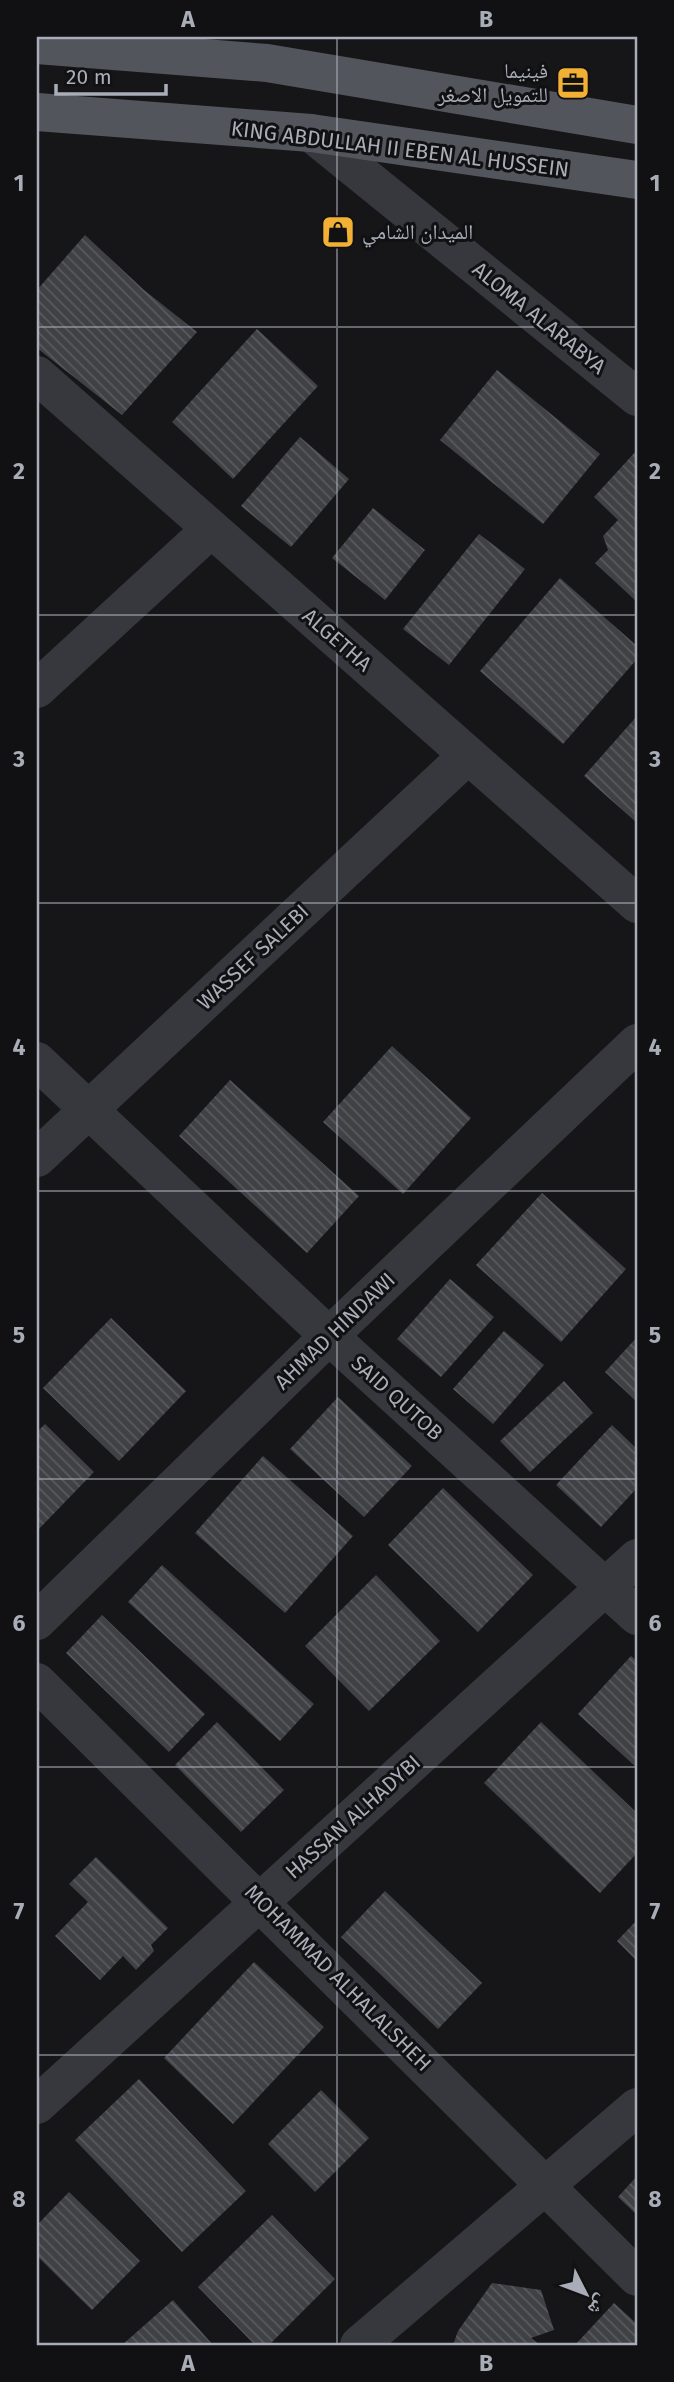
<svg xmlns="http://www.w3.org/2000/svg" width="674" height="2382" viewBox="0 0 674 2382" font-family="'Fira Sans','Noto Naskh Arabic',sans-serif">
<defs>
<pattern id="building-back-hatch" width="6" height="6" patternUnits="userSpaceOnUse" patternTransform="scale(1.75)"><rect width="6" height="6" fill="#404145"/><path d="M-1 5l2 2M0 0l6 6M5-1l2 2" fill="none" stroke="#595a5e"/></pattern>
</defs>
<rect width="100%" height="100%" fill="#161618"/>
<path fill="url(#building-back-hatch)" d="M85 235 144 290 197 332 122 415 37 348V290Z
M257 329 318 386 233 479 172 422Z
M497 370 600 454 543 524 440 440Z
M300 437 349 479 291 547 241 506Z
M637 450V602L595 563 608 550 603 536 618 520 594 497Z
M373 508 425 550 385 600 332 558Z
M479 534 525 569 449 665 403 629Z
M560 578 637 646V659L563 744 480 671Z
M637 716V823L584 776Z
M392 1046 471 1118 403 1194 323 1122Z
M230 1080 359 1196 307 1253 179 1136Z
M542 1193 626 1269 561 1342 476 1265Z
M450 1279 494 1317 441 1377 397 1339Z
M111 1318 186 1391 119 1461 43 1388Z
M504 1331 544 1365 493 1424 453 1389Z
M637 1337V1402L605 1372Z
M564 1381 593 1413 530 1472 500 1441Z
M338 1397 412 1466 364 1517 290 1449Z
M45 1424 94 1472 37 1531V1432Z
M612 1425 637 1449V1488L601 1527 556 1485Z
M263 1456 353 1536 285 1613 195 1533Z
M443 1488 533 1575 478 1632 388 1545Z
M162 1565 314 1704 280 1741 128 1602Z
M376 1575 440 1641 369 1711 305 1646Z
M102 1615 205 1714 169 1752 66 1653Z
M631 1656 637 1661V1768L578 1714Z
M217 1722 284 1790 241 1832 175 1765Z
M541 1722 637 1813V1853L600 1893 484 1783Z
M96 1857 168 1928 151 1945 154 1951 136 1970 123 1956 100 1980 55 1936 88 1902 69 1884Z
M385 1891 482 1983 438 2029 341 1937Z
M637 1920V1961L617 1941Z
M254 1962 324 2027 233 2124 164 2058Z
M139 2079 246 2191 182 2252 75 2140Z
M321 2090 369 2138 315 2192 268 2144Z
M637 2176V2215L618 2197Z
M69 2192 140 2261 92 2310 37 2256V2225Z
M272 2215 335 2279 269 2345H255L198 2287Z
M492 2283 541 2290 554 2330 531 2338 540 2345H453L458 2331Z
M173 2300 213 2345H122Z
M614 2303 637 2324V2345H575Z"/>
<g fill="none" stroke-linecap="round" stroke-linejoin="round">
<path stroke="#37383d" stroke-width="38" d="M311 133 637 397
M37 375 637 904
M37 689 211 529
M37 1061 329 1336 637 1616
M37 1158 468 755
M37 1621 329 1336 637 1043
M37 1682 637 2277
M37 2105 637 1558
M359 2345 637 2107"/>
<path stroke="#53555c" stroke-width="38" d="M37 45 267 63 637 125
M37 112 311 133 637 180"/>
</g>
<path fill="none" stroke="#a8adb8" stroke-width="2" stroke-opacity="0.55" d="M337 37V2345M37 327H637M37 615H637M37 903H637M37 1191H637M37 1479H637M37 1767H637M37 2055H637"/>
<defs>
<symbol id="office-square" viewBox="-11 -11 22 22"><rect x="-9" y="-9" width="18" height="18" rx="4" fill="#f2b134" stroke="#111113"/><path d="M-6-3h4V-5.5h4V-3h4V5H-6ZM-1-4.5V-3h2v-1.5ZM-6 0V1H6V0Z" fill="#111"/></symbol>
<symbol id="shop-square" viewBox="-11 -11 22 22"><rect x="-9" y="-9" width="18" height="18" rx="4" fill="#f2b134" stroke="#111113"/><path d="M-5-2.5h2.3a2.7 3.5 0 0 1 5.4 0H5L5.5 6h-11ZM-1.5-2.5h3a1.5 2.3 0 0 0-3 0Z" fill="#111"/></symbol>
</defs>
<g fill-rule="evenodd">
<use href="#office-square" x="554" y="64" width="38" height="38"/>
<use href="#shop-square" x="319" y="213" width="38" height="38"/>
</g>
<g text-anchor="middle" dominant-baseline="central" stroke-width="6" stroke-linejoin="round" paint-order="stroke">
<g font-size="21" fill="#a8adb8" stroke="#111113" text-anchor="end">
<text x="548" y="71">فينيما<tspan x="548" dy="24">للتمويل الاصغر</tspan></text>
<text x="362" y="232" text-anchor="start">الميدان الشامي</text>
</g>
<g font-size="21" fill="#a8adb8" stroke="#111113">
<text transform="translate(400 149) rotate(7)">KING ABDULLAH II EBEN AL HUSSEIN</text>
<text transform="translate(539 318) rotate(39)">ALOMA ALARABYA</text>
<text transform="translate(337 640) rotate(41)">ALGETHA</text>
<text transform="translate(253 957) rotate(-43)">WASSEF SALEBI</text>
<text transform="translate(335 1331) rotate(-44)">AHMAD HINDAWI</text>
<text transform="translate(397 1398) rotate(42)">SAID QUTOB</text>
<text transform="translate(353 1817) rotate(-42)">HASSAN ALHADYBI</text>
<text transform="translate(338 1978) rotate(45)">MOHAMMAD ALHALALSHEH</text>
</g>
</g>
<rect width="674" height="2382" fill="none" stroke="#111113" stroke-width="77"/>
<g transform="translate(586 2294) rotate(132)" stroke="#111113" stroke-width="5" paint-order="stroke">
<path d="M0-5L12 26L0 18L-12 26Z" fill="#a8adb8"/>
<text y="-10" font-size="19" font-weight="bold" text-anchor="middle" fill="#a8adb8">ش</text>
</g>
<path d="M56 84v10h110v-10" fill="none" stroke="#a8adb8" stroke-width="3.5"/>
<text x="66" y="84" font-size="21" fill="#a8adb8" stroke="#111113" stroke-width="5" paint-order="stroke">20 m</text>
<rect x="38" y="38" width="598" height="2306" fill="none" stroke="#a8adb8" stroke-width="2.5"/>
<g font-size="23" text-anchor="middle" font-weight="bold" fill="#a8adb8">
<text x="188" y="27">A</text>
<text x="486" y="27">B</text>
<text x="19" y="191">1</text>
<text x="655" y="191">1</text>
<text x="19" y="479">2</text>
<text x="655" y="479">2</text>
<text x="19" y="767">3</text>
<text x="655" y="767">3</text>
<text x="19" y="1055">4</text>
<text x="655" y="1055">4</text>
<text x="19" y="1343">5</text>
<text x="655" y="1343">5</text>
<text x="19" y="1631">6</text>
<text x="655" y="1631">6</text>
<text x="19" y="1919">7</text>
<text x="655" y="1919">7</text>
<text x="19" y="2207">8</text>
<text x="655" y="2207">8</text>
<text x="188" y="2371">A</text>
<text x="486" y="2371">B</text>
</g>
</svg>
